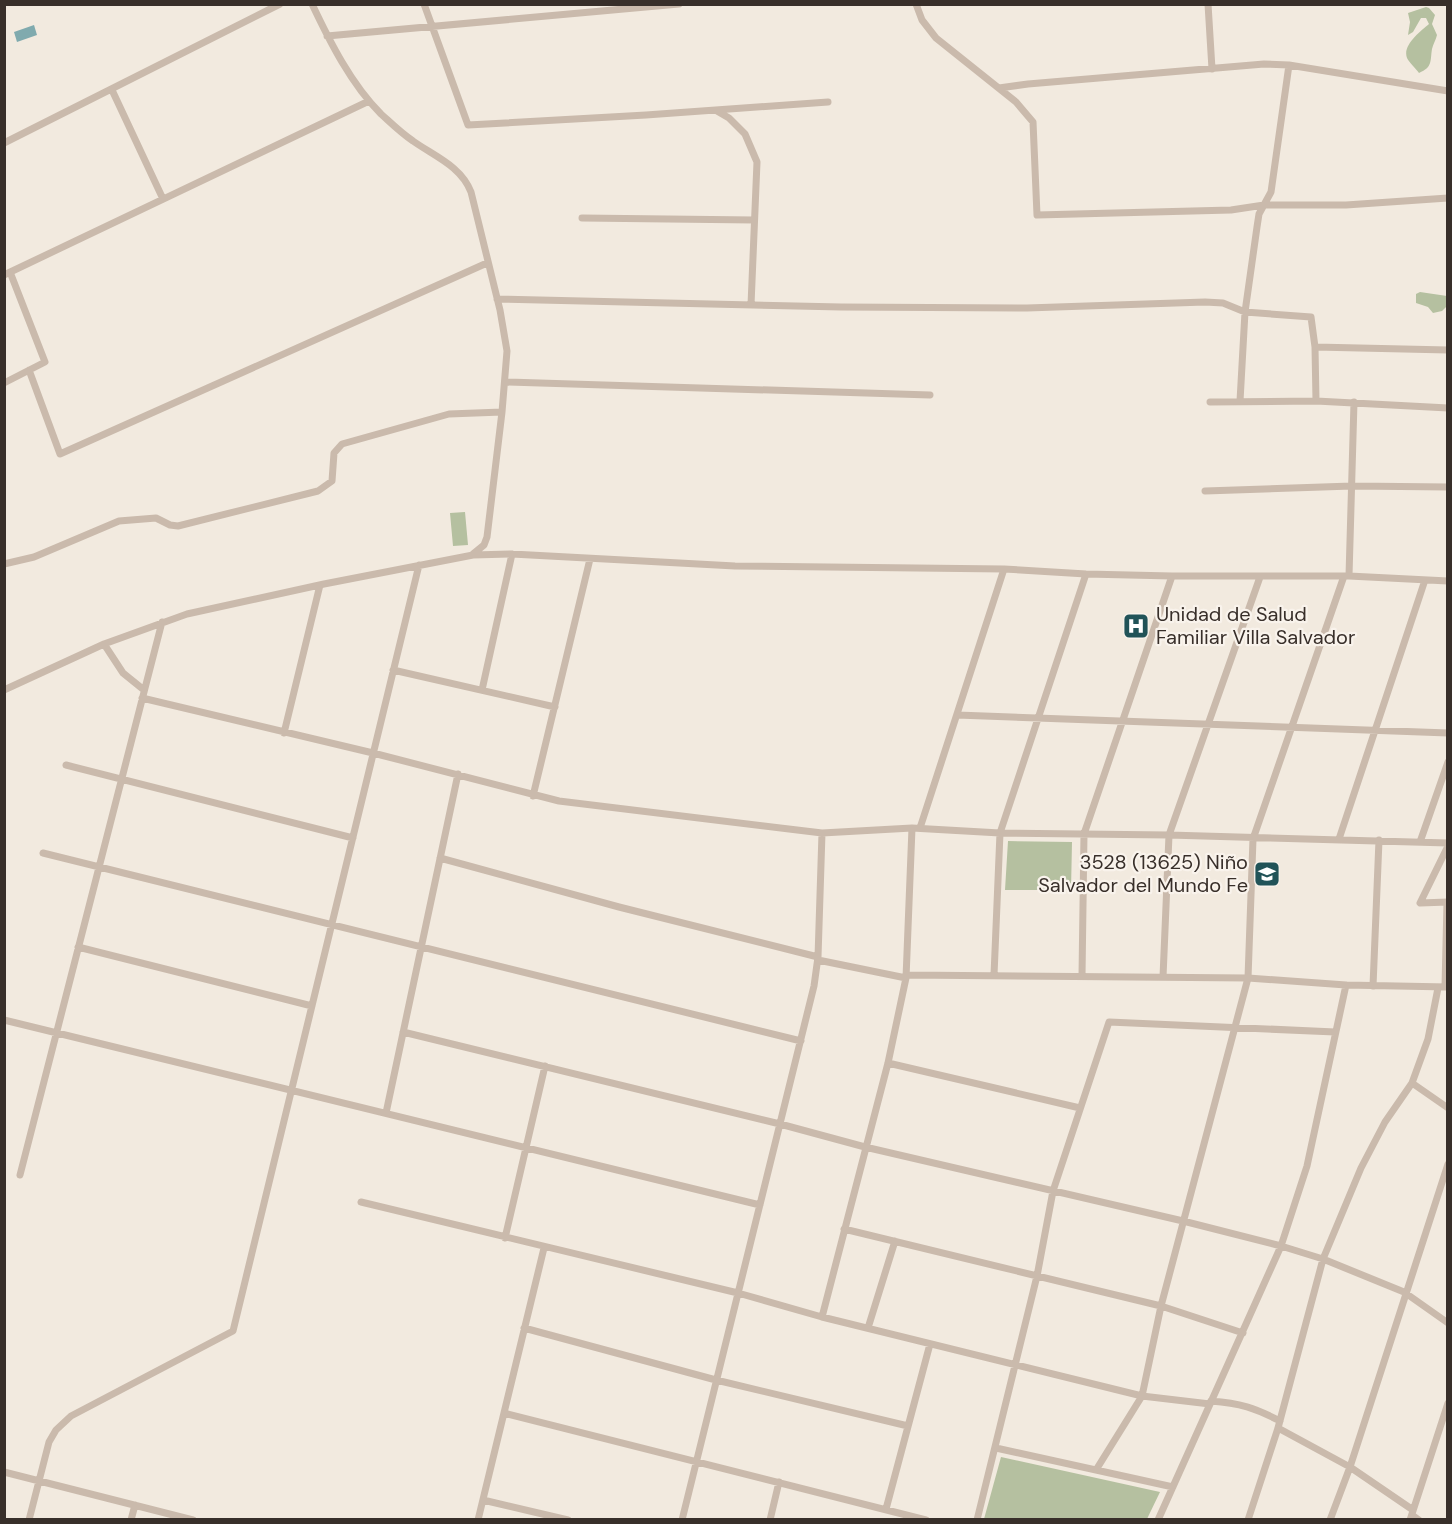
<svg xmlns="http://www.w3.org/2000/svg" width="1452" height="1524" viewBox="0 0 1452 1524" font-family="'DM Sans',sans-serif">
<rect width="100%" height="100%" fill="#f2eadf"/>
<path fill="#b5c0a0" d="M1426 7 1429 8 1435 15 1432 24 1437 35C1436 40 1433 44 1432 49 1430 61 1433 67 1419 73 1416 69 1409 62 1407 58 1402 45 1421 31 1429 24L1426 18H1421L1413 32 1408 35 1410 22 1408 13Z
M1420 292 1447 296V306L1442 311 1433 313 1428 307 1416 303V294Z
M465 512 468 545 453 546 450 513Z
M1008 841 1072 842 1071 890H1005Z
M1001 1457 1160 1492 1147 1519H984Z"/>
<path fill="#80aaae" d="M34 25 37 35 17 42 14 32Z"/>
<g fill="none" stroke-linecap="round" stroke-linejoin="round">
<path stroke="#cabaac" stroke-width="7" d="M312 4C330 42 351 84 381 114 391 123 401 133 413 141 434 156 461 166 471 192L500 310 507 351 502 412 487 537 484 545 473 554
M424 4 468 125 646 115 828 102
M916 4 922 20 936 38 1016 102 1033 122 1037 215 1231 210 1264 205H1346L1448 198
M1208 4 1212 69
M327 36 679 4
M999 88 1028 84 1264 64 1289 65 1448 91
M112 90 163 199
M717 111 729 118 745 134 757 162 751 305
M4 143 280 4
M582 218 754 220
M4 275 369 101
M497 299 841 307 1027 308 1205 302 1223 303 1245 312 1311 317 1315 347 1316 401
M1315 347 1448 350
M29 370 60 454 487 263
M505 382 930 395
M4 383 45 362 10 272
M1240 401 1245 312 1257 227 1259 214 1271 192 1289 65
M1210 402 1316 401 1448 408
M1205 491 1352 486 1448 487
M4 564 34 557 119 521 156 518 170 525 178 526 318 491 332 481 334 453 342 444 449 414 502 412
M1349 576 1354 402
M104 644 123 673 144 690
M393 670 555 707
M4 690 104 644 187 614 324 584 473 555 512 554 735 566 1004 569 1086 574 1172 576H1349L1448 581
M482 690 512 554
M142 698 373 753 559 801 822 833 912 828 1000 833 1169 835 1448 843
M957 715 1448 733
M284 733 320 585
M66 765 353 838
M533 796 590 559
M920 828 1004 569
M1339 839 1425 580
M1420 842 1448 762
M1448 846 1420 903 1448 902
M43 853 801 1041
M440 858 619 907 818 957
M78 947 312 1006
M818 960 906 978
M907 975 1248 978 1346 985 1448 987
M994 975 1000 833 1086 574
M1082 976 1084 834 1172 576
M1163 977 1169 835 1260 577
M1373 986 1379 840
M1445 987 1447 902
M4 1020 760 1205
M403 1032 780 1124 865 1147 1183 1221 1281 1246 1323 1259 1404 1292 1448 1323
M888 1063 1080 1108
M1412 1083 1448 1108
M386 1113 458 774
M20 1175 162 622
M361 1202 738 1293 822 1317 1142 1396 1210 1404
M844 1229 1161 1306 1243 1333
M505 1238 545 1066
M822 1317 888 1063 906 978 912 828
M524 1328 716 1380 908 1426
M868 1328 895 1241
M1211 1401C1240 1403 1255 1408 1280 1421
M504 1413 926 1520
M1278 1428 1350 1467 1413 1510
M996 1448 1173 1487
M1096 1470 1142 1396 1161 1306 1248 978 1253 839 1344 576
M4 1472 193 1520
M483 1500 568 1520
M886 1509 930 1344
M1412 1515 1419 1520
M29 1520 49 1442 56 1430 71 1416 233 1331 419 565
M131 1520 135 1505
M478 1520 544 1248
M682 1520 814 986 818 957 822 833
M770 1520 779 1482
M977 1520 1037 1276 1053 1191 1109 1022 1335 1032
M1158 1520 1281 1246 1307 1166 1346 985
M1248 1520 1278 1428 1323 1259 1361 1168 1385 1122 1412 1083 1428 1039 1438 988
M1330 1520 1350 1467 1448 1164
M1410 1520 1448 1403"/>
</g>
<defs>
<symbol id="hospital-square" viewBox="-11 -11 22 22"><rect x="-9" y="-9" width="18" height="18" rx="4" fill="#215358" stroke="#f9f3ec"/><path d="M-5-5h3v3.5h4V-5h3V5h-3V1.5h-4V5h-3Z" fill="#fff"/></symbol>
<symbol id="school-square" viewBox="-11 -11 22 22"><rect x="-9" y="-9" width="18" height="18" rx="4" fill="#215358" stroke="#f9f3ec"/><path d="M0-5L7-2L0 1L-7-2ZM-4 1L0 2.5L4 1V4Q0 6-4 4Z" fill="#fff"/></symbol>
</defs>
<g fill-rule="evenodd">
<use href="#hospital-square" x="1121" y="611" width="30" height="30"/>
<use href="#school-square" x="1252" y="859" width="30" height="30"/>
</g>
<g text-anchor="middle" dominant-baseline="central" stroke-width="4.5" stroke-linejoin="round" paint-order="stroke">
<g font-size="20" fill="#382f2a" stroke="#f9f3ec" text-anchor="start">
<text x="1156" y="614">Unidad de Salud<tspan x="1156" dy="23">Familiar Villa Salvador</tspan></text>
<text x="1248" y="862" text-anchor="end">3528 (13625) Niño<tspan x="1248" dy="23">Salvador del Mundo Fe</tspan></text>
</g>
</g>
<rect width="1452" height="1524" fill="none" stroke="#382f2a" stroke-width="12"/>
</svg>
